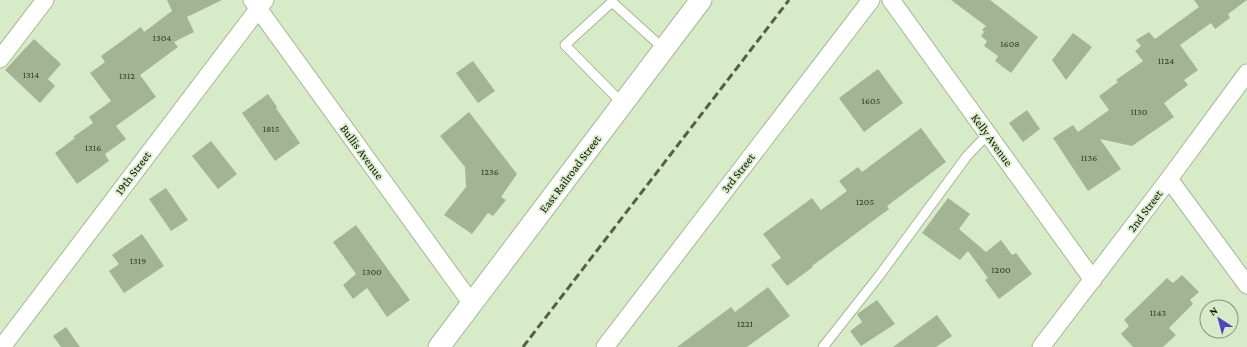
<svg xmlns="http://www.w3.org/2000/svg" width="1247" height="347" viewBox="0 0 1247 347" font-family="'Crimson Pro',serif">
<rect width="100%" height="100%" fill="#d8ebc9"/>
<path fill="#a2b493" d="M167 0H222L187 17 194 32 174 42 178 47 140 75 156 97 116 126 126 139 105 154 109 161 77 184 55 153 75 138 73 137 93 123 89 117 111 101 90 73 105 62 101 56 141 27 144 32 172 11Z
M951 0H990L1038 37 1011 73 995 61 998 56 984 46 987 41 981 36 984 32 982 30 986 26Z
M1194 0H1247L1228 14 1230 18 1215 29 1211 23 1180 45 1198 70 1184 80 1188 85 1164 103 1174 117 1132 146 1100 139 1121 169 1088 191 1053 138 1073 125 1078 132 1109 110 1099 96 1118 82 1116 80 1143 61 1135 51 1141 46 1136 40 1149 32 1155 39 1199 7Z
M1073 33 1092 47 1066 80 1052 60Z
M34 39 61 64 48 79 55 86 40 103 5 70Z
M473 61 495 91 478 103 456 73Z
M878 69 903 103 864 132 839 98Z
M268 94 277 107 276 108 300 143 275 161 242 113Z
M1027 110 1040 129 1023 142 1009 123Z
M469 112 517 174 501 197 506 200 493 216 488 213 472 234 444 215 466 187 465 167 440 136Z
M921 128 946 162 887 206 889 209 812 266 813 267 787 286 771 265 781 258 763 234 812 198 821 210 847 191 839 181 858 167 862 172Z
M211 141 237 174 218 189 192 156Z
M166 188 188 220 171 231 149 199Z
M948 198 970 214 959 229 986 252 1001 240 1012 255 1016 253 1032 274 999 299 985 280 988 278 968 251 960 260 922 233Z
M356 225 410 300 387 317 367 288 353 299 343 285 356 274 333 242Z
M142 234 164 266 124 293 109 271 119 264 112 255Z
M1182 275 1199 292 1190 300 1193 304 1169 328 1176 335 1163 347H1133L1121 334 1129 326 1124 320 1167 278 1173 283Z
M768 287 790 316 747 347H677L731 307 735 312Z
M877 300 895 324 861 346 850 331 862 322 857 314Z
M937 315 952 336 936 347H893Z
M66 327 80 347H61L53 336Z"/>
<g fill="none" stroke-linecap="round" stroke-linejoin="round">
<defs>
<path id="service" d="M623 104 565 45 612 2 664 49
M823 347 879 276 967 156 988 134"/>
<path id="minor" d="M252 0 472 304
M891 0 1093 280
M0 59 45 0
M1169 179 1247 285
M2 347 265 0
M605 347 871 0
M1041 347 1169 179 1247 73"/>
<path id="tertiary" d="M439 347 701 0"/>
</defs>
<use href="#service" stroke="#a5b796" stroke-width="11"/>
<use href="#minor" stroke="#a5b796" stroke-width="19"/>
<use href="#tertiary" stroke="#a5b796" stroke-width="23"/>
<use href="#service" stroke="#fff" stroke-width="9"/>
<use href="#minor" stroke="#fff" stroke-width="17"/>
<use href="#tertiary" stroke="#fff" stroke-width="21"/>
<path stroke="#555f4b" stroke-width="3" stroke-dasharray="8 4" stroke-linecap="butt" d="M523 347 789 0"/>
</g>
<g text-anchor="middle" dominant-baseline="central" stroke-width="3.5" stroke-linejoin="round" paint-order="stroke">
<g font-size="10" fill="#333c2b">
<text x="162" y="37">1304</text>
<text x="1010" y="43">1608</text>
<text x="1166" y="60">1124</text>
<text x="31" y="74">1314</text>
<text x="127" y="75">1312</text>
<text x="871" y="100">1605</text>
<text x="1139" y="111">1130</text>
<text x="271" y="128">1815</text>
<text x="93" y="147">1316</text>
<text x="1089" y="157">1136</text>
<text x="490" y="171">1236</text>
<text x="865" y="201">1205</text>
<text x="138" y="260">1319</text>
<text x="1001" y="269">1200</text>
<text x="372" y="271">1300</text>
<text x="1158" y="312">1143</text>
<text x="745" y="323">1221</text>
</g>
<g font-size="12" fill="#0e1408" stroke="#d8ebc9">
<text transform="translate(992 140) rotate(54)">Kelly Avenue</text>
<text transform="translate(362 152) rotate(54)">Bullis Avenue</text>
<text transform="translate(133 173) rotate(-53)">19th Street</text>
<text transform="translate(738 173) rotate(-52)">3rd Street</text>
<text transform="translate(570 174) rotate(-53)">East Railroad Street</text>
<text transform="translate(1145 211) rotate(-53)">2nd Street</text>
</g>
</g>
<g transform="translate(1219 319) rotate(324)"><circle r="19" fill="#d8ebc9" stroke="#87957c"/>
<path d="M0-3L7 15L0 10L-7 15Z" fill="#4f46bd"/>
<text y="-6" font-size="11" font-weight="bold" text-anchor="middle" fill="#0e1408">N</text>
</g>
</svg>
